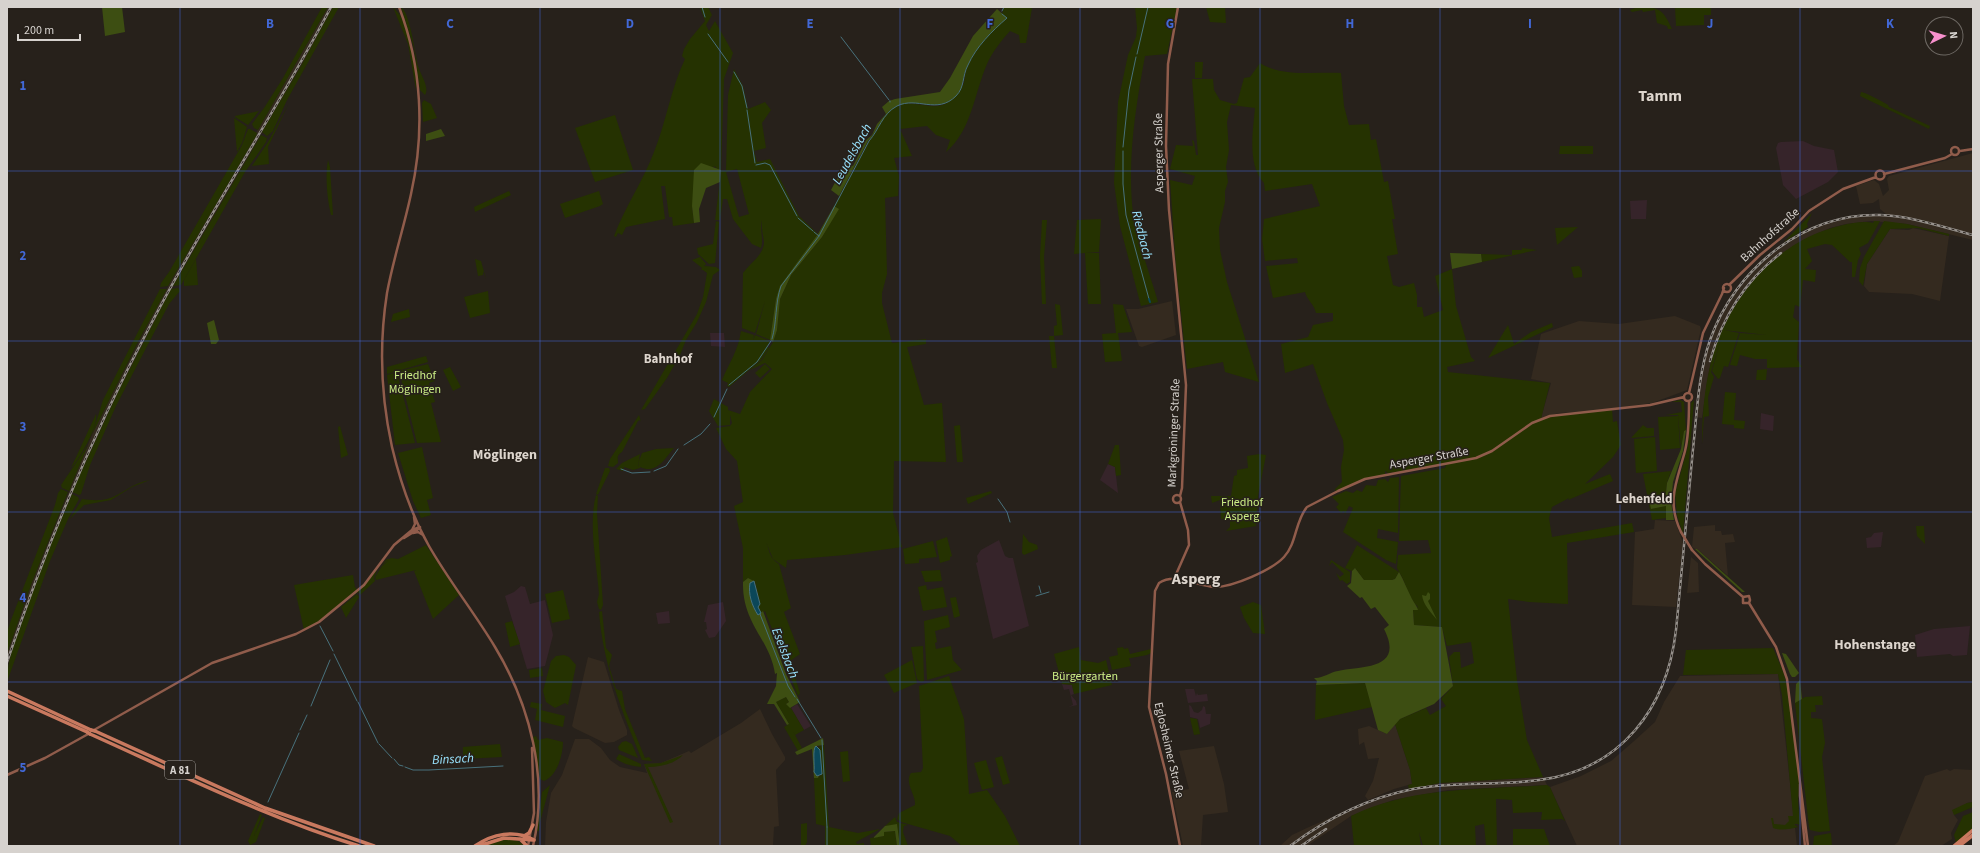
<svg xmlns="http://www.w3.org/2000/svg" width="1980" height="853" viewBox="0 0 1980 853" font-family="'Source Sans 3',sans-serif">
<rect width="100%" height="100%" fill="#27211b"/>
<path fill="#342a1f" d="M328 7H333L313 45 183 268 116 396 79 476 47 555 7 666V654L31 585 94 430 157 306Z
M1973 153V240L1907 224 1871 221 1846 224 1830 228 1812 236 1792 247 1760 274 1744 293 1731 313 1720 336 1712 357 1707 382 1702 418 1695 417 1703 363 1715 324 1730 296 1759 262 1786 241 1817 225 1855 215 1886 214 1880 209 1879 199 1873 203 1860 204 1856 186 1874 180 1879 184 1883 196 1889 190 1887 179 1889 176Z
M1913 228 1949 236 1940 301 1912 294 1869 292 1864 286 1867 264 1890 229 1909 230Z
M1172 301 1176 335 1142 347 1139 346 1126 309H1138Z
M1675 316 1700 326 1701 329 1687 390 1652 403 1594 411 1559 413 1541 418 1551 383 1531 379 1541 334 1579 321 1619 324Z
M1655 520 1675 521 1683 543 1676 607 1632 605 1635 532 1654 529Z
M1715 525V531H1721L1722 535 1733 534 1735 542 1725 543 1728 576 1697 549H1695L1692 547 1694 527Z
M1691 557 1698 563 1699 592 1687 593Z
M588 657 604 662 619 710 627 730V735L614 742 605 743 574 728 572 726Z
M1778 674 1797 846H1577L1550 787 1581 776 1611 761 1633 742 1655 722 1664 702 1680 676Z
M760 709 772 734 785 757V760L776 770 779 826 774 827 773 846H545L546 822 551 793 562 775 575 739H589L601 748 610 760 620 767 647 773 644 764 661 763 689 751 691 753 741 723Z
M1395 724 1410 770 1412 784 1394 789 1368 800 1365 796 1373 781 1379 758 1368 759 1364 742 1359 745 1358 729 1369 726 1387 734Z
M1214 746 1224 784 1228 812 1203 815 1201 846H1183L1172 792 1189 789 1179 751Z
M1947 769 1950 771 1954 769 1973 770V802L1967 803 1954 815 1958 820 1951 833 1952 839 1941 846H1893L1898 842 1925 776Z
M1543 777 1547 785 1448 790 1393 800 1351 816 1307 846H1280L1292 835 1309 827 1380 796 1440 783Z"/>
<path fill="#36242a" d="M1803 141 1814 146 1834 150 1838 172 1828 182 1796 199 1783 185 1776 148 1778 143 1781 142Z
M1647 200 1646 219H1631L1630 201Z
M710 333H724L725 347 711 346Z
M1761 413 1774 416 1773 431 1760 429Z
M1108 464 1115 467 1118 493 1100 480Z
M1883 532 1881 547 1867 548 1866 538 1871 537 1874 533Z
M999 540 1005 556 1009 558H1013L1029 626 993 639 976 563 978 562 977 556 981 550Z
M521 586 525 587 530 604 545 600 553 635 545 666 527 669 505 596 514 592Z
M723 602 726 621 715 637 709 638 705 630 707 629 706 622H704L708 605Z
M669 611 670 623 658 624 656 613Z
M1970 626 1967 655 1953 656 1950 654 1917 657 1915 635 1934 629Z
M1062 684 1072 685 1074 694 1071 695 1076 701 1077 705 1068 707 1073 705 1069 689 1064 690Z
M1185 689H1194L1196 696 1197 693 1198 695 1207 694 1208 701 1188 703Z
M797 704 811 726 804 730 791 708Z
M1189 705 1191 706 1194 712 1198 713 1202 710 1203 706 1205 707 1206 714H1211L1210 724 1200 728 1198 719 1190 717Z"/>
<path fill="#253201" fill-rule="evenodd" d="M322 7H328L258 130 254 128 252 124 264 108 283 78Z
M333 7H339L287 100 273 131 267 136 262 132 301 66Z
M393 7C396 11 400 14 402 19 410 35 417 72 416 90L408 44Z
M401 7C410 13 415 53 418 66 420 74 430 87 425 95L420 90 414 48Z
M700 7H708L712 15 706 25 709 31 715 21 733 53 724 79 721 170 726 171 728 95 734 69 743 86 748 109 765 102 771 110 762 123 766 148 754 151 757 162 770 159 799 216 818 234 776 299 770 340 756 334 765 301 755 333 742 328 743 273C750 263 764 255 764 242 763 234 761 228 762 220 759 228 764 239 761 248L752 244 733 219 727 199H723L720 220H715L721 172 714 166 692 206 694 223 673 226 672 217H669L665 186H661L665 219 626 227 622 235 618 233 616 237 614 236C625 207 643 181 654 152 666 122 671 88 685 59L682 56 684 49 690 39 705 21ZM737 169 749 214 739 217 726 172Z
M1004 7 1032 8 1026 43H1020L1019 35 1010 31C1001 41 993 51 987 64 974 94 972 130 946 152L950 140 936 135 927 126 900 129 912 156 894 158 899 176 898 196 885 198 887 274 882 293V303L892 343 926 339V344L907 347 924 405 942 403 946 462 894 461 893 513 902 547 845 555 787 560 786 568 773 559 766 542C770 552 769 558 779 564L791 608 784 612 800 654 790 661 800 693 798 696 765 611 761 613 758 607 760 604 755 582 748 578 743 582V548L734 506 743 502 737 461 726 449 716 428 730 426 732 423 730 415V425L718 426 709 411 714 399 728 407V410L740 414 750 392 772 369 765 363 750 370 762 360 773 342 777 330 780 299 791 275 822 237 838 209 834 206 869 141C879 130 882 114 897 106 913 98 934 113 948 102 953 99 962 88 964 83 965 77 965 71 968 65 976 47 992 31 1006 18L1002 14Z
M1135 7H1177L1167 54 1145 56C1136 105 1128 154 1132 204 1135 237 1149 270 1158 302L1141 306 1120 226 1114 183 1118 102 1128 55 1136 37 1137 28Z
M1206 7H1225L1226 23 1210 22Z
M1638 7C1659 7 1663 9 1672 29H1668L1667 26 1657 23 1655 10 1643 12 1642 10 1632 12 1630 10Z
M1675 7H1711V15H1704V25L1676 26Z
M1195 62H1203L1202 78H1195Z
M1260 63C1282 77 1315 72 1341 73L1344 106 1349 125 1369 124 1371 140 1376 139 1384 182 1388 181 1395 219H1392L1398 254 1387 256 1393 285 1399 287 1414 283 1417 295V307H1422L1424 317 1443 310 1435 276 1452 269 1456 306 1471 357 1475 361 1447 367 1448 372 1550 383 1541 419 1550 416 1612 409 1613 422 1617 421 1621 445 1613 457 1585 484 1610 474 1613 481 1568 500 1569 498 1552 507 1549 518 1552 537 1632 523 1634 532 1567 543 1568 604 1529 602 1508 599 1517 680 1527 740 1543 777 1440 783 1409 789 1408 785 1412 784 1410 770 1395 724 1400 719 1426 708 1430 715 1446 706 1441 699 1453 686 1449 657 1454 652H1460L1461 668 1474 663 1471 642 1447 646 1442 627 1414 625 1413 610 1418 607C1409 599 1406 583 1399 572L1395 579 1392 580H1364L1355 568 1352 571 1345 568 1357 545 1399 572 1397 568 1398 555 1431 553 1428 540 1399 541 1401 476 1445 468 1446 465 1388 473 1385 471V475L1370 478 1336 492 1335 489 1342 482 1341 467 1344 450 1343 440 1327 403 1313 364 1285 373 1281 344 1308 337 1313 325 1333 321V313H1316C1314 304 1307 300 1305 292L1273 298 1266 266 1298 263 1297 258 1265 261 1262 239 1264 219 1320 206 1312 184 1265 191 1264 183C1247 166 1253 130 1255 108L1231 105 1227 122 1229 150 1226 167 1228 182 1225 191V202L1219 228 1220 250 1227 282 1259 382 1225 372 1223 362 1187 369 1176 267 1170 180 1192 185 1195 176 1170 169 1176 145 1193 146 1192 140 1194 141 1196 155H1198L1192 79H1213L1214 90 1220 100 1234 104 1237 103 1244 78 1250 77Z
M1861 92C1867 93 1883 102 1888 105L1889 107 1930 126 1929 129 1860 96Z
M424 100 431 104 437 118 423 122 422 103Z
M288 105 268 147 269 164 252 166 268 142Z
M259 111 248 125 235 117V116Z
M615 115 633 170 595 182 575 128Z
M234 118 247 127 242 143 237 152Z
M248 129H250L257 133 256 136 168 286 160 287 161 283 169 272 242 145Z
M261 135 267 138 266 142 245 172 181 285 173 286Z
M1560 146H1593V154H1559Z
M328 160 330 167 333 215H331C327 198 325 177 328 160Z
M509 191 511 195 475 212 474 207Z
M599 191 603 204 600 206 565 218 560 204Z
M1812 213 1807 224 1808 227 1784 242Z
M1101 219 1099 252 1085 253H1099L1101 304H1088L1085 253 1074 254 1077 220Z
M1042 220H1047L1044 257 1046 304H1042L1040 257Z
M716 221 719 222 715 263 709 264 698 254 697 248 713 244Z
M1874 221H1880L1868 243 1859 248 1861 254 1858 260 1855 277H1852V262H1850L1832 245 1825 244 1807 249 1812 261 1805 269 1816 270 1815 282 1803 280 1800 307 1795 305 1793 317 1799 322 1797 359 1802 367 1767 368V359H1755L1740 355 1737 366 1730 365 1740 333 1767 335 1724 330 1739 333 1728 367 1724 366 1720 378 1718 379 1712 371 1722 335 1711 372 1714 377 1708 397 1709 416 1704 417 1702 444C1702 418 1704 392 1710 366 1724 308 1764 254 1820 232 1833 227 1861 219 1873 223Z
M1884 221 1907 224 1949 234V236L1918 228 1890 229 1867 264 1863 286 1859 281 1860 268 1864 257Z
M1578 227 1557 245 1555 228Z
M1522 248 1537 250 1482 262 1481 254 1512 255V250H1522Z
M700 257 706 264 704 266 716 267 720 270 713 275 706 302 697 322 686 340 680 355 667 378 645 409 641 410 697 314 703 297 707 273 703 270H701L702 268 692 260Z
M196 259 198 285 184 286V280Z
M475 259 481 261 486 279 483 271V275L478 276Z
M1579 266 1582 271V277L1574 278 1571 267Z
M178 288 180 291 169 304 116 406 90 465 81 494 79 495 72 492 116 396 171 289Z
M160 289H167L139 340 92 435 103 400Z
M488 291 490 313 470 318 464 297Z
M1055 304 1060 305 1063 335 1054 336 1057 368H1052L1049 336H1054V326L1057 325Z
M1113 304 1123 305 1132 332 1118 333 1122 361 1105 362 1102 334 1116 333Z
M409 309 410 317 391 322 393 314Z
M1552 323 1553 327 1488 358 1508 325 1514 344 1531 332Z
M741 331 754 335 753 340 755 335 770 341 767 347 769 348 761 360 729 387 727 386 728 383 722 380C730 361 738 351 741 331Z
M426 356 428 362 387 374V367Z
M428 364 435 381 429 383 435 402 431 403 441 442 417 443 399 371Z
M765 364 770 369 760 378 755 373Z
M450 367 461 387 453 391 443 370Z
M1767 369 1766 380H1756L1757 370Z
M397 372 414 439 415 443 395 445 387 375Z
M1725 392 1736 393 1734 420 1745 421 1744 429 1734 428V425L1722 424Z
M1680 400 1684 402 1686 430 1684 431 1681 449 1678 415H1666L1682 412 1681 402H1672Z
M1694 400 1683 534 1677 515 1675 494 1688 446 1691 403Z
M96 414C99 425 80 459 71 468Z
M639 415 641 422 640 420 638 421 622 452C616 456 618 458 618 463L613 467 608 466 610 459Z
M1678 416 1680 448 1660 450 1658 417Z
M960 425 963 462H957L954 426Z
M1643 425 1647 428H1654V436L1631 438Z
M340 426 348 455 341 458 338 427Z
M1655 437 1657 471 1636 473 1634 439Z
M88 445 69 491 62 488 61 485Z
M1115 445H1119L1121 475 1116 476 1115 467 1108 464Z
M422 447 433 498 427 500 431 515 421 518 413 501 398 453Z
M674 448C665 458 657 475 640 467V468L633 470 624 467 623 471 616 469 622 463 640 454 638 465 639 467 638 463 642 453 656 449Z
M1259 454 1266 455 1258 496 1256 526 1226 531 1230 527V519H1221L1220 500 1212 503 1211 496H1231L1234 476 1237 475V470L1248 468 1247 456Z
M605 468H609L610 471 598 495 596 494Z
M1671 471 1667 483 1665 502 1651 504V509L1666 506V518L1652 520 1643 474Z
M1399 477 1398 533 1378 529 1377 538 1398 542 1396 564 1386 560 1343 532 1353 508 1349 506 1345 514 1344 511 1341 513 1336 507 1339 504 1332 497 1346 491 1353 493 1357 490 1362 492 1366 485 1376 486 1378 480 1385 479 1388 482 1390 478Z
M150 480 132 487 111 500 84 505 70 519 82 499C90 500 98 501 107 499 122 495 131 483 150 480Z
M61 489 68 492 31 585 7 654V632L11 620 55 505 58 493Z
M991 491 992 493 968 504 966 498Z
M72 494 78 497 79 499 68 519 50 561 7 682C7 659 16 639 24 617 38 575 55 534 72 494Z
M596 495 598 496 597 513 603 605 601 610 599 609 597 602 599 594C597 565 588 525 596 495Z
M1916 526H1924L1925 544 1917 536Z
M1023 534 1029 542 1037 545 1038 549 1024 555 1022 553Z
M947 537 952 556 950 557V560L940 563 936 541Z
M933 541 937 557 919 559V563L905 564 903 549Z
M426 545 459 595 433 619 414 571 416 570 376 580 375 577 382 566 391 558 398 559Z
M387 559H390L379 567 374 577 375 581 360 595 358 592 319 622 304 630 294 585 353 575 355 587 358 591Z
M1331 560 1350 572V582L1347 584 1342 580 1340 581 1336 573 1340 577 1344 574 1332 562 1329 566Z
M940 570 942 581 925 582 921 571Z
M926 585 927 590 943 587 947 607 923 611 918 587Z
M563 590 570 619 552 623 545 594Z
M357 594 359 597 346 618 341 607Z
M956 597 960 616 954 618 950 598Z
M1253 602 1261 605 1265 634 1253 633 1244 618 1240 607Z
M602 611 606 648 612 655 609 666 616 689 622 691 625 709 645 758 649 757 652 761 642 760C622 711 603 665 599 612Z
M948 615 950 627 935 631 937 642 935 643 936 649 951 646 953 660 962 670 927 680 924 621Z
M512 621 520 644 510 647 505 623Z
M923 646 924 681 921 682 917 679 911 647Z
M1079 647 1081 660 1098 663 1106 660 1112 685 1074 694 1072 685 1062 684 1054 654Z
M1123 647 1124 649 1128 648 1130 654 1151 649V653L1147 655 1131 658H1129L1131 666 1112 670 1109 657 1118 655 1117 648Z
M1773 648 1784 674 1789 695 1799 782 1798 802 1800 824 1799 825 1798 824H1794L1798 827C1791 829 1780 831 1773 828L1771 818H1773L1774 824 1785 825 1789 821 1788 816H1793L1782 695 1778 674 1683 675 1686 650Z
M564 655 569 657 576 665 568 705 565 703 555 708 546 702 543 691 551 661 556 656Z
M912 660 917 683 894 693 884 675Z
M542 668 543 676 530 678 529 670Z
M949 676 964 719 969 794 987 790 1005 816 1020 846H962L950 836 901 822 897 819 899 813 915 805C916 795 904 783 911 773L921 772 923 768 919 686Z
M1365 683 1372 707 1315 720 1316 685Z
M1822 696 1823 705H1815L1816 712H1811V718L1822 719 1825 743 1822 757 1830 831 1819 832 1810 830 1809 827 1795 703 1805 697Z
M786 697 789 702 786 704 791 708 804 730 795 735 793 731 802 748 798 751 784 727 789 724 776 702Z
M531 702 542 704 541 710 565 716 563 727 535 720 537 709 530 707Z
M1190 718 1197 719 1200 734 1194 735Z
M536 736 538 740 547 738 563 742C563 755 557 776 544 781L540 779 539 776 533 737Z
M626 741 632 744 638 758 619 750 618 747 622 742Z
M500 744 502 757 463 759V747Z
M824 745 829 827 858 833 880 829 856 842 857 844 864 843V845L825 846V826L816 824 814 778H818L822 774 820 750 818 747Z
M848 751 850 781 843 782 840 752Z
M619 754 641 764V767C631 766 624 764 616 759Z
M683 755C674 764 661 767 648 767L673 822 670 823 644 764 661 763Z
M1002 756 1010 783 1003 785 995 758Z
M986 760 994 787 982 790 974 763Z
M550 785 540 822 539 831H537L542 792Z
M1547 785 1550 787 1565 821 1562 819 1541 820 1542 812 1513 813 1512 800 1496 799 1497 846H1486L1484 824 1475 826 1476 846H1423L1419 832 1421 846H1354L1351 816C1413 786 1481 790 1547 785Z
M1973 802V807L1954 815 1952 810 1967 803Z
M1973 812V830L1956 843 1954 835 1963 816Z
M260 814 262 815 254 836 263 817 265 818 256 842 250 845 248 841Z
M895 817 897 822 908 825 904 826 903 832 908 846H900L897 825 885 826Z
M807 823V842L805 846H801V824Z
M1513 829H1544L1550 846H1513Z
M895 831 897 846H871L870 838 884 836V832Z
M1831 833 1832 846H1813L1814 836Z
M506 839 518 841 525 846H483Z"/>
<path fill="#3d4e12" d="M102 7H122L125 32 105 36Z
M997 9 1007 18C992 31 976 47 968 65 962 76 965 87 956 96 937 115 917 96 897 106 882 114 879 130 868 141L839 196 831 190 846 162 853 166 866 140 872 135 877 124 886 114 882 107 889 101 895 99 940 92 950 78 973 36Z
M441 129 445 136 426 141V134Z
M701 163 721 170 720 182 706 188 699 209 700 222 694 223 692 206 694 170Z
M834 206 839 209 822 237 791 275 780 299 777 330 773 342 770 340 776 299 780 286 818 234Z
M1450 253 1481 254 1482 262 1452 269Z
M214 320 219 340 216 344H211L207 323Z
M1686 430 1683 451 1673 482 1671 502 1674 520H1666V506L1651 509 1650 504 1665 502 1667 483 1681 449 1684 431Z
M1695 549H1697L1745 592H1742Z
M1355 568 1364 580H1392L1395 579 1399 572C1404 581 1407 589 1412 599 1414 603 1417 606 1418 610H1413L1414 625 1442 627 1453 686 1434 704 1400 719 1387 734 1378 730 1365 683 1316 685 1317 681 1314 678C1322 679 1330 672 1338 671 1362 666 1405 670 1384 629L1389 625 1375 607 1371 609 1362 597 1360 598 1347 586 1351 583 1352 571Z
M748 578 754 581 750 583 760 614 763 611 786 674 800 702 790 708 786 704 789 702 786 697 776 702 789 724 787 725 774 704H767L776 686 777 673 775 674C770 639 742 624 743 582Z
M1428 592 1430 594V599L1428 601 1437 620C1431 612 1423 605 1422 595L1426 596Z
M1782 653 1786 654 1799 673 1795 677H1792L1790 674Z
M1800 680 1802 699 1795 703 1796 684Z
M823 738 824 745 816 746C812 753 815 764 814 772L819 776 818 778H814L812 749 797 755 795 752Z
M897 824 900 846H897L895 831 884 832V836L873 838 885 826Z"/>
<path fill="#0b4759" stroke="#48717c" d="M754 581 760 604 758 607 761 613 758 615C752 606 748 594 750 583Z
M816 746 820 750 822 774 817 776 814 772C815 766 812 749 816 746Z"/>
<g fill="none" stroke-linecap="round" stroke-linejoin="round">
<path stroke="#48717c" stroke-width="1" d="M702 7 705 17
M1002 11 1004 7
M708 34 728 62
M841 37 889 100
M1137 54 1148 7
M734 72 742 86 747 108
M890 101V102
M747 110 755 163
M1123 147 1129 90 1136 57
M1123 151V184L1126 215 1149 299
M756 165 765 163 770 165 797 216
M798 218 813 231
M814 232 819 236
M772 339C777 322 775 303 781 286L819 236 869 141C879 130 882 114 897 106 917 96 937 115 956 96 965 87 962 76 968 65 976 47 992 31 1007 18L1002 14
M729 385 757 362 771 341
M714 417 727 389
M684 445 701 434 710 424
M621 469 632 473 650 472
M654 471 666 466 678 449
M998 499 1007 512 1010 522
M1039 586 1041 593
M1036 596 1049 592
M760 614 788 686 795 697
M320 626 333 651
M334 654 357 701
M797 699 821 738
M358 702 378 743
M311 706 330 660
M300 730 307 715
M822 740 827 827
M379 744 392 758
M394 759 399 765 403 766
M405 767 413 770H429L503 766
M268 802 299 733
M827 846V827"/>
<path stroke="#0b4759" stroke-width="2" d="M1149 299 1150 302"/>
<path stroke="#905c4b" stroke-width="2.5" d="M399 7C422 67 425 132 411 194 404 227 393 260 387 293 379 344 381 397 392 447 400 481 412 516 429 546 449 581 474 612 495 647 530 705 549 778 533 846
M1178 7 1168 64 1166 146 1169 210 1186 385 1182 488 1180 496
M1951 151a4 4 0 1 1 8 0a4 4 0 1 1-8 0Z
M1960 151 1973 149
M1875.5 175a4.5 4.5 0 1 1 9 0a4.5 4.5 0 1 1-9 0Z
M1884 174 1945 158 1952 154
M1723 288a4 4 0 1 1 8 0a4 4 0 1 1-8 0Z
M1729 285 1760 255 1792 229 1809 211 1843 189 1876 177
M1689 393 1703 333 1722 294 1724 288
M1684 397a4 4 0 1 1 8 0a4 4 0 1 1-8 0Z
M1173 499a4 4 0 1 1 8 0a4 4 0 1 1-8 0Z
M412 530 415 524 414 517
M1681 532C1666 501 1677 481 1685 451 1689 435 1689 417 1689 401
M413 533 418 532 423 535
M404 538 420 528
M1692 550 1705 564 1743 597 1749 596 1750 600 1749 603H1743V597
M1174 579 1189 545 1188 530 1180 502
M1749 603 1776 647 1787 679 1808 846
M94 730 212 663 296 634 319 622 364 585 394 545 412 530 420 527
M7 775 45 758 90 733
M1800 784V796L1805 846
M528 846 534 813 532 748
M1180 846 1166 774 1149 707 1155 591 1159 583C1176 572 1197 586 1215 587 1233 587 1272 570 1284 557 1297 543 1295 521 1307 507L1338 491 1365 479 1476 458 1492 451 1532 423 1550 416 1650 405 1684 397"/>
<path stroke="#c9795f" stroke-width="3.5" d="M7 691 91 730
M7 696 87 732
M95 731 265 808 374 846
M90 734C179 774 266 817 359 846
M524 836 529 833 533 825
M520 839 527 846
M475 846C492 834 515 829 534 840
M479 846 504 838 533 840
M1954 846 1973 830
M1959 846 1973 835"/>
<defs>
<path id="rail" d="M1710 361C1722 318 1746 280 1781 253
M7 662C46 546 93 433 151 324 207 216 274 115 331 7
M1290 846C1326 819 1368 798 1413 789 1454 781 1497 786 1539 780 1621 770 1667 708 1676 630 1682 570 1687 510 1693 449 1697 413 1698 375 1710 340 1735 269 1803 213 1880 215 1911 216 1943 227 1973 235
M1301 846 1326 829"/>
</defs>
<use href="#rail" stroke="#95908b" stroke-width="2.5"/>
<use href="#rail" stroke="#27211b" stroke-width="1" stroke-dasharray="3" stroke-linecap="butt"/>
<path stroke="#905c4b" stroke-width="2.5" d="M1681 532 1692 550"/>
<path stroke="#c9795f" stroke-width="3.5" d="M91 730 95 731
M87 732 90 734"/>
</g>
<path fill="none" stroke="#4268d6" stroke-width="1" stroke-opacity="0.55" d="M180 7V846M360 7V846M540 7V846M720 7V846M900 7V846M1080 7V846M1260 7V846M1440 7V846M1620 7V846M1800 7V846M7 171H1973M7 341H1973M7 512H1973M7 682H1973"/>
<g text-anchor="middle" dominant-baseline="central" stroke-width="3" stroke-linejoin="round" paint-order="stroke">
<rect fill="#27211b" stroke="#a29d98" stroke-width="1" x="165" y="761" width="30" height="18" rx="3"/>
<g font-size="11" font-weight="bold" fill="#d6d2ce">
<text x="180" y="770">A 81</text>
</g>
<g font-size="12" fill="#d6d2ce" stroke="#27211b">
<text transform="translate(1159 153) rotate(-91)">Asperger Straße</text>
<text transform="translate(1770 235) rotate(-42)">Bahnhofstraße</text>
<text transform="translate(1174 433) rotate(-88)">Markgröninger Straße</text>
<text transform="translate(1429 458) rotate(-10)">Asperger Straße</text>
<text transform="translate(1169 750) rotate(77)">Eglosheimer Straße</text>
</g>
<g font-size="12" fill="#ccef85" stroke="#27211b">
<text x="415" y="375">Friedhof<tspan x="415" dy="14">Möglingen</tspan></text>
<text x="1242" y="502">Friedhof<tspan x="1242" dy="14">Asperg</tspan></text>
<text x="1085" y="676">Bürgergarten</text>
</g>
<g font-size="13" font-style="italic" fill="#99e3fe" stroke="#27211b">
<text transform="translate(852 154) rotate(-61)">Leudelsbach</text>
<text transform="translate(1142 235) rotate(76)">Riedbach</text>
<text transform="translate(785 653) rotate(69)">Eselsbach</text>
<text transform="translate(453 759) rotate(-3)">Binsach</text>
</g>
<g font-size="13" font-weight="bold" fill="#ddd5cd" stroke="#27211b">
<text x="668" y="359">Bahnhof</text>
<text x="1644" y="499">Lehenfeld</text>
</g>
<g font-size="14" font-weight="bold" fill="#ddd5cd" stroke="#27211b">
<text x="505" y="455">Möglingen</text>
<text x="1875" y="645">Hohenstange</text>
</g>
<g font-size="16" font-weight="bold" fill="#ddd5cd" stroke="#27211b">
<text x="1660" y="96">Tamm</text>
<text x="1196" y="579">Asperg</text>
</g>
</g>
<g font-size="13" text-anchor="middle" font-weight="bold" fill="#4268d6" stroke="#27211b" stroke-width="3" stroke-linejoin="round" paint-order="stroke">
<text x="270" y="28">B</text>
<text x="450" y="28">C</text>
<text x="630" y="28">D</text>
<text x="810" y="28">E</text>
<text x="990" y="28">F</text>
<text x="1170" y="28">G</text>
<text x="1350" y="28">H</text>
<text x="1530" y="28">I</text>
<text x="1710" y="28">J</text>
<text x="1890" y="28">K</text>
<text x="23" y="90">1</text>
<text x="23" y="260">2</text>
<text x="23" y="431">3</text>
<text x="23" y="602">4</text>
<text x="23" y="772">5</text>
</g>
<rect width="1980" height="853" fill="none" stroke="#d6d2ce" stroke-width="16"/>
<g transform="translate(1944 36) rotate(85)"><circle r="19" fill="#27211b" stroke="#6d6863"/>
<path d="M0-3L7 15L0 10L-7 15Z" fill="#f790cd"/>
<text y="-6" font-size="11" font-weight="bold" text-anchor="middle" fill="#d6d2ce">N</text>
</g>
<path d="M18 34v6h62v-6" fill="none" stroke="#d6d2ce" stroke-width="2"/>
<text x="24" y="34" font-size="12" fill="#d6d2ce" stroke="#27211b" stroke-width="3" paint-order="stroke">200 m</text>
</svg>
